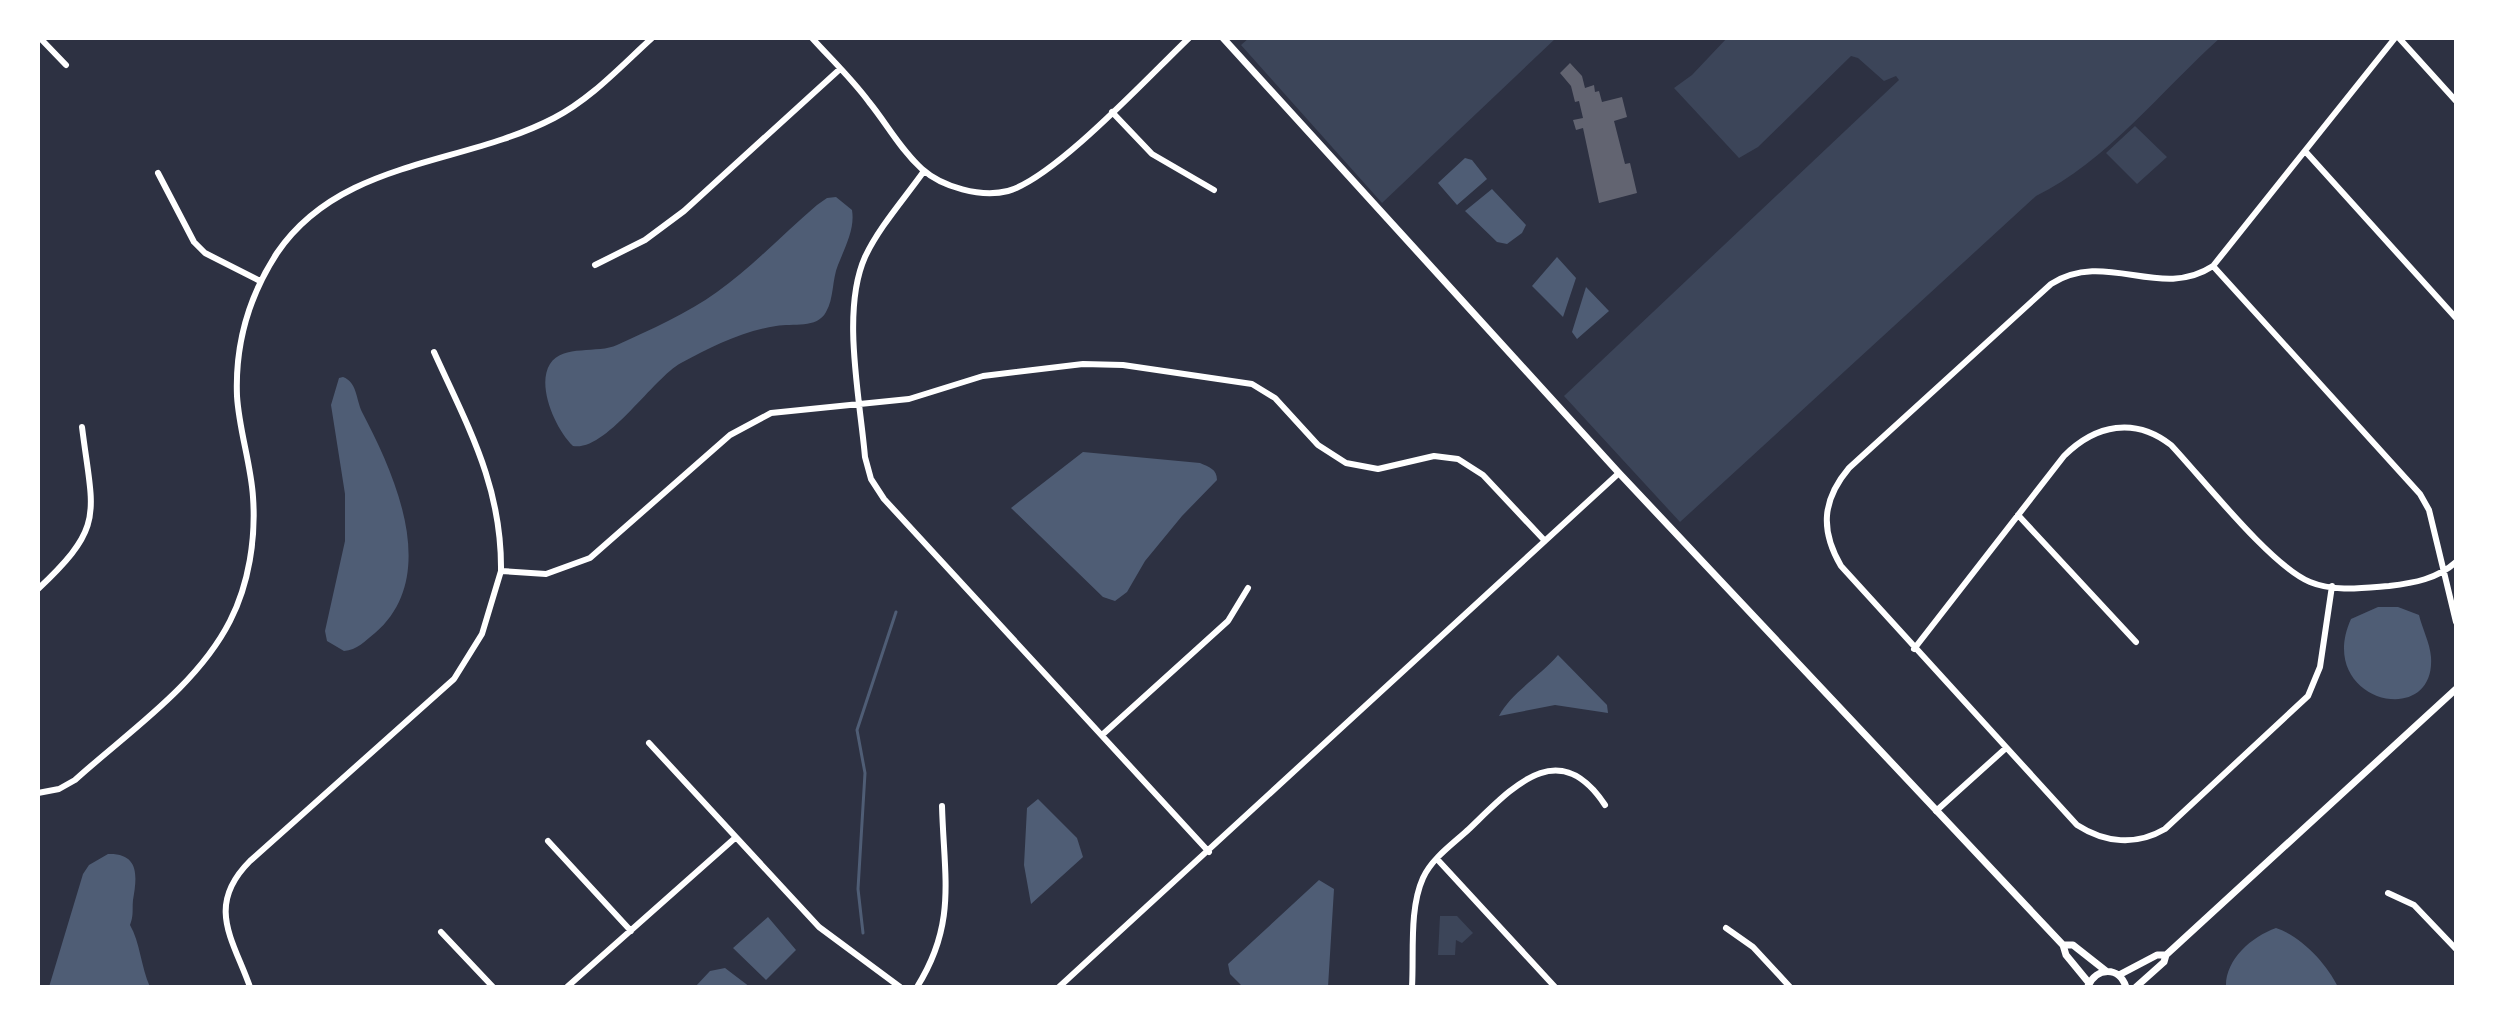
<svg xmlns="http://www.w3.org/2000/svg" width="2494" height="1025" viewBox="0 0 2494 1025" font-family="'PT Sans',sans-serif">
<rect width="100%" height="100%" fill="#2d3142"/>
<path fill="#3c4559" d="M1249 38H1556L1382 203 1241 45Z
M1727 38H2220C2163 89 2105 163 2036 196L1680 522 1564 396 1899 80 1896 76 1884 81 1858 58 1851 56 1758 147 1739 158 1674 88 1692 75Z
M2135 126 2167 157 2137 184 2106 153Z
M1440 916H1457L1473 933 1462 943 1456 940 1455 955H1438Z"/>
<path fill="#4f5d75" d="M1465 158 1472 160 1487 179 1457 205 1438 183Z
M1492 189 1526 225 1522 233 1507 244 1497 242 1465 211Z
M836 197 852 210C855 228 846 245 838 265 832 279 834 299 826 312 817 329 793 323 776 326 742 331 711 347 681 363 652 379 606 452 573 446 556 430 536 386 550 364 563 344 598 354 617 345 650 330 688 313 717 292 751 268 783 234 817 205L827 198Z
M1557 257 1576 278 1563 317 1532 286Z
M1586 287 1609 311 1577 339 1572 332Z
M343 377C357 382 356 399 362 412 395 475 441 576 375 633 365 641 357 650 344 651L327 641 325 631 345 541V494L331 405 339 378Z
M1083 452 1200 463C1209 467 1217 469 1217 480L1182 516 1145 561 1127 592 1115 601 1103 597 1011 508Z
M2378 607H2398L2419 615C2422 628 2430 643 2431 657 2436 731 2314 701 2351 619Z
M1558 655 1607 705 1608 713 1555 705 1499 716C1511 693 1540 676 1558 655Z
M1038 799 1077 838 1083 857 1031 904 1024 865 1027 808Z
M108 854C140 853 137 877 133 900 132 909 134 915 130 925 140 942 141 967 150 987H49L83 874 89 865Z
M1319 880 1334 889 1328 987H1243L1230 974 1228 964Z
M768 917 796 950 766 980 733 948Z
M2276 928C2301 936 2327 964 2338 987H2226C2225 960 2251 937 2276 928Z
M725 968 750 987H695L710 971Z"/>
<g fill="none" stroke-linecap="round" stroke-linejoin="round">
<path stroke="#4f5d75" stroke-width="3" d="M863 933 858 889 865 773 857 730 896 612"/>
</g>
<path fill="#626471" d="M1570 63 1582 76 1585 88 1594 85 1595 92 1599 91 1602 102 1622 97 1627 117 1614 121 1625 164 1630 163 1637 193 1599 203 1583 128 1576 130 1573 120 1583 118 1579 101 1575 102 1571 86 1560 73Z"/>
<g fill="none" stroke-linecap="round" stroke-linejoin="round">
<path stroke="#fff" stroke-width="6" d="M40 38 66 65
M812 38C831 59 852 79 869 102 887 124 900 149 922 169 942 187 981 198 1008 191 1055 178 1150 75 1189 38
M2399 38 2456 101
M1112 112 1152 154 1214 190
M2305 151 2456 318
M924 171C905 198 879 227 865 257 841 311 860 398 865 457L871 479 884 499 1209 852
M158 173 194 242 205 253 260 281
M595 265 645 240 684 211 840 69
M2213 266 2420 494 2429 510 2456 622
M434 352C468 427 502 486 501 571
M2018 515 2136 642
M2332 586 2320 667 2308 696 2165 829C2136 846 2105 843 2077 825L1841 566C1820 530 1822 500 1849 468L2051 284C2106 249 2160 301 2213 266L2395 38
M38 589C106 525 93 515 82 427
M1914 649 2064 456C2096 424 2135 417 2171 445 2203 479 2271 566 2310 582 2334 592 2363 588 2389 586 2414 583 2437 579 2456 562
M1102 735 1228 621 1248 588
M649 743 819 927 900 987
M38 793 59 789 75 780C128 732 197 686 230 621 249 584 256 538 253 497 251 464 239 430 237 396 235 345 249 296 277 253 341 159 462 166 554 118 591 99 621 66 652 38
M1936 811 2006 748
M548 841 631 931
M1437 859 1555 987
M2388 893 2414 905 2456 949
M1726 928 1753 947 1790 987
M441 932 493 987
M250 987C233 939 205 906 250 861L454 679 482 634 501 571 546 574 590 558 730 435 771 413 909 399 983 376 1083 364 1123 365 1252 384 1275 398 1318 445 1346 463 1378 469 1434 456 1458 459 1483 475 1545 541
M567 987 735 838
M917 987C957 923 944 878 942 806
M1059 987 1619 473
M1412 987C1414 953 1409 909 1423 878 1432 858 1454 843 1469 829 1512 788 1558 734 1605 805"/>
<path stroke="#fff" stroke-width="7" d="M1223 38 1619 473 2063 945 2066 955 2089 983
M2063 945H2073L2106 971
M2119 975 2157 955H2166
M2088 986C2097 967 2119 966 2126 987
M2136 987 2164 962 2166 955 2456 689"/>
</g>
<rect width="2494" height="1025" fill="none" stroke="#ffffff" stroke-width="80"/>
</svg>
